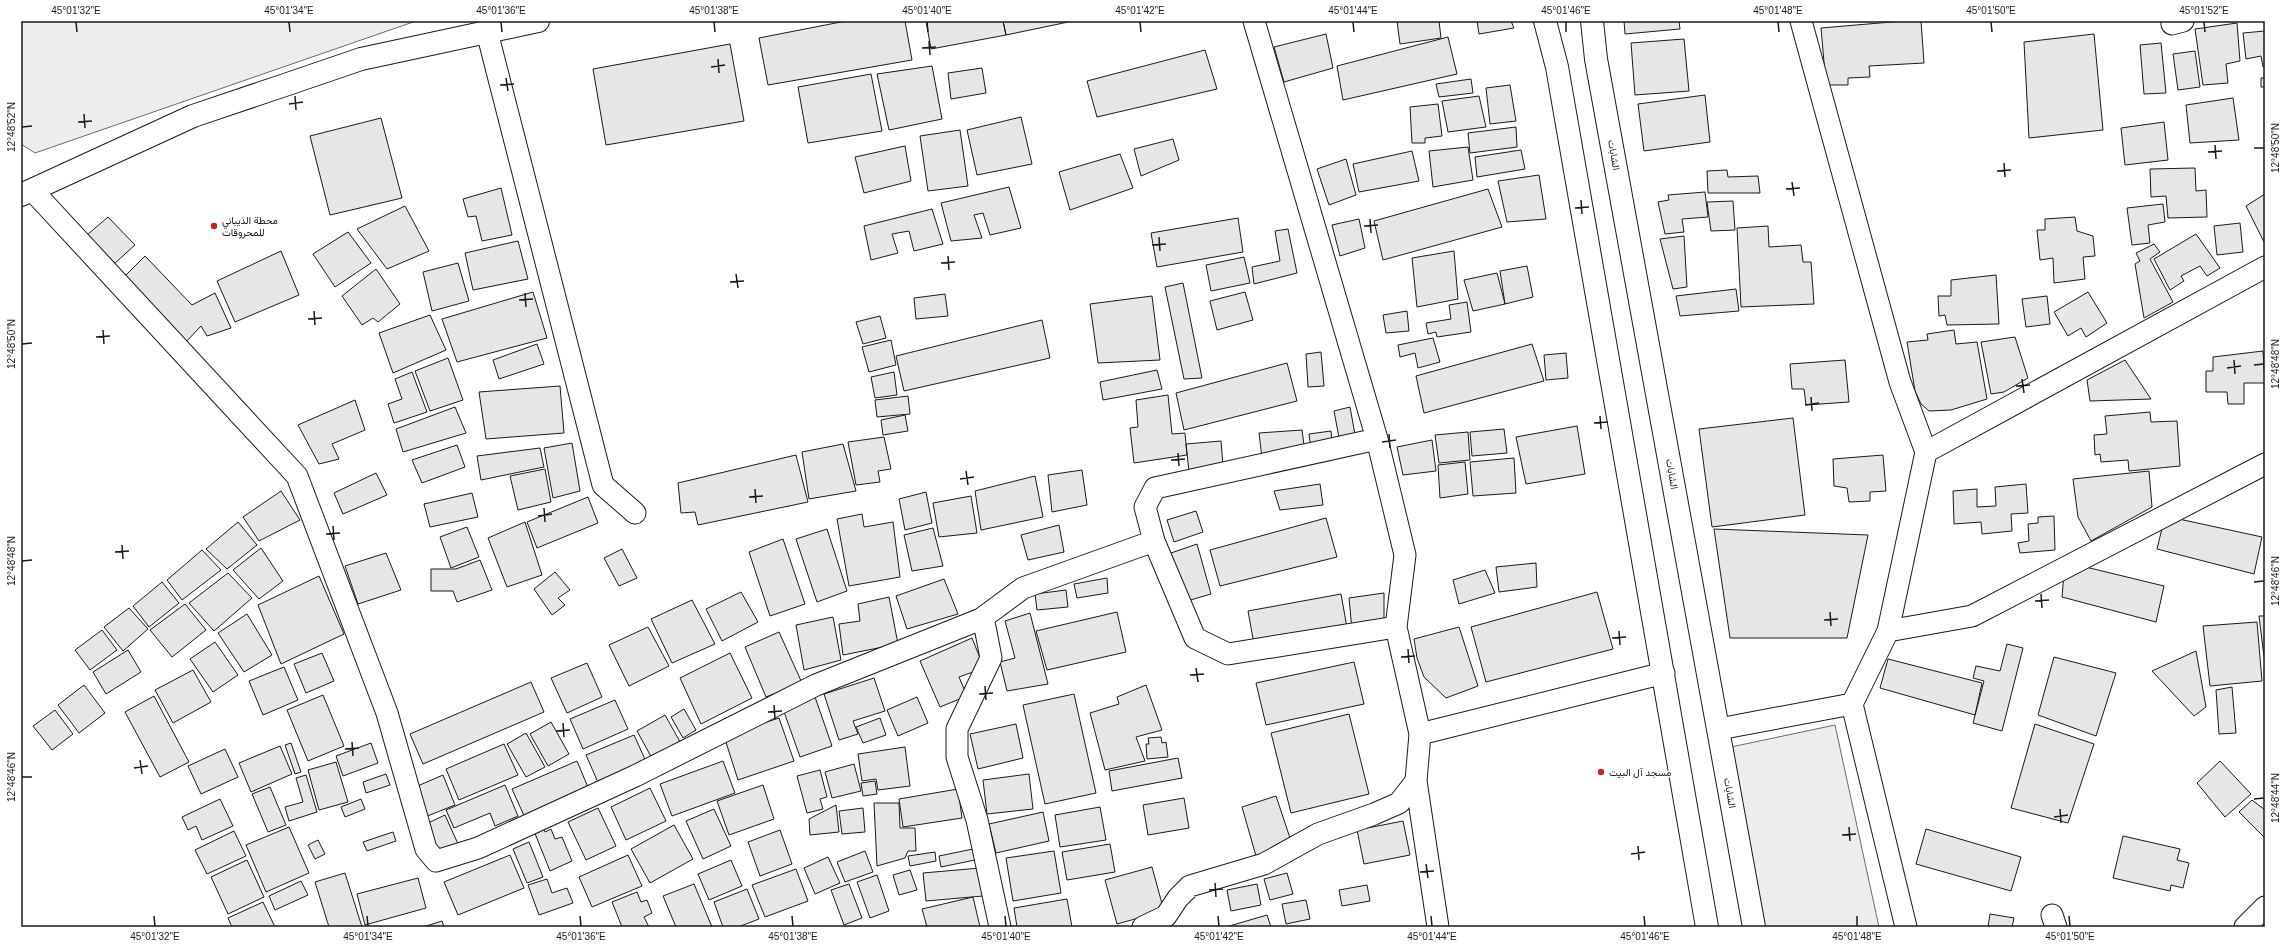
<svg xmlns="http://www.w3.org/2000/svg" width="2286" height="948" viewBox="0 0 2286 948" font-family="Helvetica,Vazirmatn,sans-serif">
<rect width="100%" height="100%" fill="#fff"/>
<path fill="#ededed" stroke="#6a6a6a" d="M21 21H416L35 153 21 144Z
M1835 725 1879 927H1763L1731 747Z"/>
<path fill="#e6e6e6" stroke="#1a1a1a" d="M846 21H905L912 60 768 85 759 38Z
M926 21H1003L1006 35 931 49Z
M1003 21H1073L1006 35Z
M1397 21H1439L1441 38 1400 44Z
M1477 21H1511L1514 28 1479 34Z
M1624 21H1679L1680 29 1625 34Z
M1903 21H1921L1924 63 1869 66 1870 77 1848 78V85H1826L1821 28Z
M2237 23 2240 61 2226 64 2228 83 2203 85 2195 29Z
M2265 31V67H2263L2261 56 2246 59 2243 33Z
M1326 34 1333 68 1284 82 1274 47Z
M2094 34 2103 130 2029 138 2024 42Z
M1448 37 1457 74 1343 100 1337 66Z
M1684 39 1689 91 1635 95 1631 43Z
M2161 43 2166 93 2144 94 2140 45Z
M730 44 744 121 606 145 593 69Z
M1205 50 1217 89 1097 117 1087 81Z
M2195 51 2200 87 2178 90 2173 54Z
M932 66 942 119 889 130 877 74Z
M982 68 986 93 951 99 948 73Z
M871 74 882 131 808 143 798 87Z
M2261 78H2265V87H2261Z
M1471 79 1473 93 1439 97 1436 84Z
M1510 85 1516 121 1490 124 1486 88Z
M1705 95 1710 142 1644 151 1638 104Z
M1479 96 1486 127 1448 132 1442 101Z
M2233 98 2239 140 2190 143 2186 105Z
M1438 104 1442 136 1425 138V143H1412L1410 107Z
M1021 117 1032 164 977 175 967 130Z
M381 118 402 198 330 215 310 136Z
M2164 122 2168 160 2125 165 2121 128Z
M1516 127 1517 147 1470 153 1468 133Z
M960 130 968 186 928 191 920 136Z
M1173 139 1179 160 1141 176 1134 149Z
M905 146 911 181 864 193 855 157Z
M1468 147 1473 180 1433 187 1429 151Z
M1521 150 1525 169 1477 177 1475 157Z
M1412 151 1419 181 1359 192 1353 164Z
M1120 154 1133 188 1070 210 1059 172Z
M1346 159 1356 195 1329 205 1317 169Z
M2195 168 2196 191 2206 190 2207 217 2168 218 2166 196 2151 197 2150 169Z
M1727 170 1728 177 1758 176 1760 193H1708L1707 171Z
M1539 175 1546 219 1507 222 1498 181Z
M1009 187 1021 228 990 235 983 213 974 215 982 238 951 241 941 203Z
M501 188 512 235 482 241 476 216 468 217 463 199Z
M1488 189 1502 227 1383 260 1374 221Z
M1705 192 1708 217 1682 219 1684 232 1665 234 1658 202 1669 200 1668 195Z
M2265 194V244L2246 206Z
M1733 201 1735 230 1711 231 1707 202Z
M2163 204 2165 222 2148 225 2150 243 2132 245 2127 208Z
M405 206 429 251 387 269 357 229Z
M932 209 943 244 914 251 909 231 892 234 898 253 871 260 864 226Z
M108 217 135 245 115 263 87 235Z
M2075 217 2077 231 2093 236 2095 256 2083 257 2085 279 2054 283 2053 258 2040 260 2037 230H2045V219Z
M1238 218 1243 252 1157 267 1151 233Z
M1359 219 1365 248 1340 256 1332 225Z
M2240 223 2243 252 2217 255 2214 226Z
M1768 226 1769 247 1801 245 1803 262H1811L1814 304 1741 307 1737 228Z
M1288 229 1297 273 1254 284 1252 267 1280 261 1275 231Z
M348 232 371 263 335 287 313 254Z
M2196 234 2220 268 2207 276 2200 266 2181 276 2184 281 2170 290 2154 259Z
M1684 236 1687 287 1673 289 1660 239Z
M518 241 528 279 473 290 465 253Z
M2154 244 2160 252 2150 259 2173 302 2144 318 2135 264 2140 261 2136 253Z
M281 251 299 295 235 322 217 281Z
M1454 251 1458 299 1417 307 1412 258Z
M145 256 192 305 215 293 231 328 207 336 201 326 184 344 124 277Z
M1244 257 1250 283 1211 291 1206 265Z
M458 263 469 301 432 311 423 272Z
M1527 266 1533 297 1505 304 1500 271Z
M376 269 400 304 378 322 373 318 362 325 342 296Z
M1497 273 1505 304 1473 311 1464 280Z
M1996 275 1999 324 1947 325 1945 315 1939 316 1938 296H1951V280Z
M1183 283 1202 378 1184 379 1165 287Z
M1736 289 1739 311 1680 316 1676 296Z
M533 292 547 338 457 362 442 319Z
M1245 292 1253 320 1217 330 1210 301Z
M2088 292 2107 323 2086 337 2081 328 2068 336 2054 312Z
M945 294 948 316 916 319 914 298Z
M1152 296 1160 360 1098 363 1090 304Z
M2047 296 2050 324 2026 327 2022 299Z
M1467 302 1471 332 1437 337 1436 332 1428 334 1426 323 1451 319 1449 305Z
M1407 311 1409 331 1386 333 1383 315Z
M430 315 446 350 393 373 379 333Z
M880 316 886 338 863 344 856 322Z
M1042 320 1050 358 904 391 896 356Z
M1954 330 1956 344 1977 342 1987 399 1951 410 1929 411 1921 404 1915 391 1907 342 1928 340 1927 334Z
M2015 337 2028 378 2004 392 1991 394 1981 342Z
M1433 338 1440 362 1418 368 1415 353 1400 357 1398 345Z
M891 340 896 365 869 372 862 347Z
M537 344 544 364 499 379 493 360Z
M1532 344 1544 381 1424 413 1416 376Z
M2263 351 2265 383H2244V404H2228L2227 392H2206V371H2213V357Z
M1321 352 1324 386 1308 387 1306 354Z
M1566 353 1568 378 1546 380 1544 355Z
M448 358 463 400 430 411 415 371Z
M1845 360 1849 402 1806 405 1804 389H1792L1790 364Z
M2125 360 2151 399 2090 401 2087 380Z
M1287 363 1297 401 1184 430 1176 393Z
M1157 370 1162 389 1103 400 1100 382Z
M412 372 427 412 394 423 388 404 402 399 395 379Z
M894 372 897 395 875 398 871 377Z
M560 386 564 433 486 439 479 392Z
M1168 395 1172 434 1185 433 1187 455 1134 463 1130 428 1138 427 1136 400Z
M908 396 910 414 877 417 875 400Z
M355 400 365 430 332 444 339 459 319 464 298 425Z
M455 407 466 433 403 452 396 429Z
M1350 407 1356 440 1340 443 1334 411Z
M2150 412 2151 422 2177 421 2180 466 2129 471 2128 460 2101 462 2100 454 2095 455 2094 435 2107 434 2105 416Z
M905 415 908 431 883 435 881 420Z
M1793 418 1805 515 1712 527 1699 429Z
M1577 426 1585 474 1526 484 1516 437Z
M1504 429 1507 453 1472 456 1470 432Z
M1302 430 1306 460 1263 466 1259 433Z
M1331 431 1333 454 1312 457 1309 434Z
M1468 432 1470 460 1439 463 1435 435Z
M884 437 891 469 878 471 880 482 856 485 848 442Z
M1432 440 1436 471 1403 475 1397 447Z
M1221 441 1224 477 1190 481 1186 444Z
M572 443 580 491 553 498 544 448Z
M843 444 856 491 809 499 802 452Z
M457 445 465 467 422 483 412 460Z
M540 448 544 467 481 480 477 456Z
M796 455 808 502 698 525 695 512 681 513 678 483Z
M1883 455 1886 491 1870 492V501L1849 502 1847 488 1834 486 1833 459Z
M1514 458 1516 493 1473 496 1470 462Z
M1465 462 1468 494 1440 498 1438 465Z
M545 469 551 502 518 510 510 476Z
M1082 470 1087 505 1052 512 1048 475Z
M2149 471 2152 507 2091 541 2078 517 2073 479Z
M376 473 387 495 343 514 334 493Z
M1035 476 1043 517 981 530 975 491Z
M1320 484 1323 505 1280 510 1274 491Z
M2026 484 2028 513 2011 514 2012 531 1982 534 1981 522 1954 524 1953 491 1977 489V507L1996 506 1995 487Z
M281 491 300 520 259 541 243 517Z
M926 492 932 523 905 530 899 499Z
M472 493 478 517 430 527 424 504Z
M971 496 977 533 939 537 933 503Z
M588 497 598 523 537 548 527 522Z
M1196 511 1203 532 1174 542 1167 520Z
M862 514 864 527 893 522 900 577 849 586 837 519Z
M2054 516 2055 550 2020 553 2018 543 2029 541 2028 524 2038 523V517Z
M2165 516 2262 537 2254 574 2157 549Z
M1326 518 1337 557 1220 586 1210 550Z
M238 522 257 545 227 569 206 549Z
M525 522 542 575 507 587 488 538Z
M1059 525 1064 552 1028 560 1021 535Z
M467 527 479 557 451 568 440 537Z
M933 528 943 566 912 571 904 535Z
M827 529 847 591 817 602 796 539Z
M1714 529 1868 535 1847 638H1730Z
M783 539 805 604 770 616 749 552Z
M1197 544 1211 594 1187 601 1171 553Z
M261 548 283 581 259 599 233 570Z
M622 549 637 578 619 586 604 558Z
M202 550 221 570 182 600 167 580Z
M386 553 401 590 358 604 345 566Z
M480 560 492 590 457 602 453 591H431V569H456Z
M2065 562 2164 586 2156 622 2062 597Z
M1536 563 1537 587 1499 592 1496 567Z
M1485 570 1495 593 1459 604 1453 580Z
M555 572 570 590 558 598 565 605 552 615 534 589Z
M228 573 252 598 214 631 189 603Z
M319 576 344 634 281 664 258 605Z
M1107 578 1108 593 1077 598 1074 584Z
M944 579 958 614 907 629 896 596Z
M162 582 179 603 149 627 133 606Z
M1066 590 1068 607 1037 610 1035 594Z
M741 592 758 622 722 641 706 609Z
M1597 592 1613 649 1486 682 1471 627Z
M1384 593V624L1352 630 1349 598Z
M1341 594 1349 639 1256 655 1248 611Z
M889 597 898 644 843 655 839 624 860 621 858 604Z
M692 600 715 644 672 663 651 619Z
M185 604 206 630 172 657 150 630Z
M129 608 148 629 123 651 104 627Z
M1117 612 1126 652 1047 670 1036 631Z
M1030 613 1048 684 1007 691 1000 662 1015 658 1005 621Z
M247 614 272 655 244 672 218 633Z
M2259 616H2265V657H2264Z
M833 617 841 660 804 670 796 625Z
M2257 622 2262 681 2210 686 2203 626Z
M648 627 669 666 629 686 609 645Z
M1459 627 1478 686 1446 698 1424 677 1417 658 1414 639Z
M102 630 117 650 90 670 75 650Z
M779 632 802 683 766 697 745 647Z
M972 638 984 668 959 677 967 696 940 707 920 661Z
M215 642 238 675 213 692 190 659Z
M2007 644 2023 648 2002 731 1973 723 1984 681 1973 678 1976 666 2000 671Z
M128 650 141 672 106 694 93 672Z
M2196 651 2206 707 2194 716 2152 671Z
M322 653 334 681 306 693 294 664Z
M730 653 752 698 701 724 680 678Z
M2054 657 2116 673 2096 736 2038 715Z
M1888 659 1982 683 1975 715 1880 688Z
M1354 662 1364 704 1266 725 1256 683Z
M587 663 602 697 567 713 551 678Z
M284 667 298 700 263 715 249 681Z
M193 670 211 702 173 723 155 690Z
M874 678 885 711 853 721 858 734 839 740 824 694Z
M531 682 544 712 423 764 410 734Z
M84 685 105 713 79 733 58 705Z
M1146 685 1162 730 1136 737 1145 761 1105 770 1090 713 1119 704 1117 697Z
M2232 687 2236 733 2219 734 2216 690Z
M814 694 832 746 800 757 782 706Z
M1074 694 1096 793 1045 804 1023 705Z
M323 695 344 746 308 761 287 710Z
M154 696 189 762 160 777 125 712Z
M917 697 928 723 898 736 887 710Z
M615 700 628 729 583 749 570 719Z
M684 709 696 730 683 738 671 717Z
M55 710 73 734 52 750 33 726Z
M1349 714 1369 794 1291 813 1271 733Z
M665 715 683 747 654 762 637 731Z
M779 718 794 761 738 780 724 736Z
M880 718 886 735 863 743 856 727Z
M551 722 569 754 548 766 530 734Z
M1016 724 1023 758 978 769 970 734Z
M2035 724 2094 744 2068 823 2011 808Z
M526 733 545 767 526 777 507 744Z
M634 735 648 766 600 787 586 755Z
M1161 737 1162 743 1166 742 1168 757 1147 759 1146 744H1149L1148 738Z
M291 743 301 772 295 774 285 745Z
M371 743 378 763 343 776 336 756Z
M504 744 518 775 459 800 446 769Z
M280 746 292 774 251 792 239 763Z
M905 747 910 786 878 790 876 779 862 781 858 754Z
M225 749 238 777 201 794 188 766Z
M1178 758 1182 778 1112 791 1109 771Z
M577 761 590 792 526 820 512 789Z
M723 761 735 793 672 816 660 784Z
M2220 761 2251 794 2225 817 2197 783Z
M336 762 348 802 319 810 308 770Z
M854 764 861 791 832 798 825 772Z
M820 770 827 797 820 799 823 809 807 813 797 776Z
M386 774 390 785 366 793 363 782Z
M1029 774 1033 809 987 814 983 780Z
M306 775 317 812 289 821 285 807 303 802 296 778Z
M443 775 455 805 425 817 413 788Z
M875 781 877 794 863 796 861 783Z
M505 785 518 816 495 826 490 813 454 828 446 810Z
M763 785 774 819 729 835 717 801Z
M270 787 286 825 268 832 252 794Z
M650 788 666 821 626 840 611 807Z
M958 789 962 818 903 827 899 799Z
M1276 796 1292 844 1256 856 1242 807Z
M1184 798 1189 828 1148 835 1143 805Z
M220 799 233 826 202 840 196 826 188 830 182 817Z
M361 799 365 809 345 817 341 807Z
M2252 800 2265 810V838L2239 812Z
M874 803H899L900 828H915L916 851H908L905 858 877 866Z
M836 805 839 832 810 835 809 819Z
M1100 807 1106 840 1060 847 1055 815Z
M598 808 616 846 586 860 568 822Z
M863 808 865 832 842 834 839 811Z
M714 809 731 846 703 859 686 821Z
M1043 812 1049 841 996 853 989 824Z
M445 815 463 855 443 863 426 824Z
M1403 821 1410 855 1364 864 1357 830Z
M541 823 545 832 551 829 555 839 562 837 572 861 550 871 532 826Z
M674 825 693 859 650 883 631 849Z
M289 827 309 873 266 892 246 845Z
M1926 829 2021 857 2011 891 1916 864Z
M780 830 792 864 760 876 748 842Z
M234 831 246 856 207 874 195 850Z
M393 832 396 841 367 851 363 842Z
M2123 836 2180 849 2177 860 2189 863 2183 888 2171 885 2170 891 2113 878Z
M318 840 325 854 315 859 308 845Z
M529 842 543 877 527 883 513 849Z
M1110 844 1115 872 1067 880 1062 852Z
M973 849 975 860 941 867 939 856Z
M865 851 873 872 845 882 837 862Z
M1054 851 1061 893 1013 901 1006 858Z
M935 852 936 861 910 866 908 856Z
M510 855 524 888 458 915 444 882Z
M628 855 642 886 592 907 579 877Z
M828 857 840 883 815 894 804 868Z
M247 860 264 897 228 914 211 877Z
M731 860 742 886 709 900 698 874Z
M1152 867 1164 911 1117 924 1105 880Z
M980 868 983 896 926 901 923 873Z
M796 869 808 901 765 917 752 885Z
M910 870 917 890 899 895 893 875Z
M345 873 362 927H329L315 882Z
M1287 873 1293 894 1270 900 1264 879Z
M877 875 889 911 870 918 857 882Z
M418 878 426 908 365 925 357 894Z
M547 879 552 893 567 888 573 903 539 915 528 885Z
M301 881 308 895 275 910 269 896Z
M694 884 712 927H676L663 896Z
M849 884 862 918 844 925 831 890Z
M1257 884 1261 905 1231 911 1227 890Z
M1367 885 1370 901 1342 906 1339 890Z
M747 889 759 919 738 927H723L714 902Z
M637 892 641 902 647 900 652 913 644 917 649 927H622L612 902Z
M973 897 980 927H927L922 909Z
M1067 899 1072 927H1017L1014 908Z
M1306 900 1310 919 1286 924 1282 904Z
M263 902 275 927H232L228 918Z
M1990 914 2014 918 2012 927H1988Z
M1267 915 1271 927H1226Z
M442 921 444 927H423Z"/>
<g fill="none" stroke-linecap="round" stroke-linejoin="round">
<defs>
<path id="street" d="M1254 21 1377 439 1405 555 1396 627 1420 734 1416 781 1438 927
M1801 21 1900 382 1926 452 1888 631 1852 704
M2172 24 2183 21
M487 32 603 485 635 513
M32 190 297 476 387 713 426 849 436 861 478 848 635 776 816 685 981 619 1023 588 1154 541
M1377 439 1155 488 1145 507 1154 541 1195 638 1228 654 1396 627
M1926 452 2265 267
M981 619 985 627 991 658 957 729V757L977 820 1000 927
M1888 631 1972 616 2265 464
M1719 729 1852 704 1906 927
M1420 734 1664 673
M2052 915 2056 927
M1143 927 1166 916 1178 898 1190 886 1264 864 1318 834 1374 814 1399 803 1416 781
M2245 927 2265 907"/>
<path id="secondary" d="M21 195 193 116 282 86 361 59 538 21"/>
<path id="primary" d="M1545 21 1557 67 1707 927
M1592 21 1596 59 1754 927"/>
</defs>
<use href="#street" stroke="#1a1a1a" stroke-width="23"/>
<use href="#secondary" stroke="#1a1a1a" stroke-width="24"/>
<use href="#primary" stroke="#1a1a1a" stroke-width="24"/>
<use href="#street" stroke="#fff" stroke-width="21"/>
<use href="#secondary" stroke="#fff" stroke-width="22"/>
<use href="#primary" stroke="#fff" stroke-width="22"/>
</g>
<path fill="none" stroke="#1a1a1a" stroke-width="1.5" d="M76 22 77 32M289 22 290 32M501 22 502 32M714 22 715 32M927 22 928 32M1140 22 1141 32M1353 22 1354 32M1566 22V32M1778 22 1779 32M1991 22 1992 32M2204 22 2205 32M929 41 930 55M922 48 936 47M718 59 719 73M711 67 725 65M506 78 508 91M500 85 514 84M295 96 296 110M289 104 303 102M84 114 85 128M78 122 92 121M22 127 32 126M2215 145 2216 159M2254 148H2264M2208 152 2222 151M2004 163 2005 177M1997 171 2011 170M1792 182 1794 196M1786 189 1800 188M1581 200 1582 214M1575 208 1589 207M1370 219 1371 233M1364 226 1378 225M1159 237 1160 251M1152 245 1166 244M948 256 949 270M941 263 955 262M736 274 738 288M730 282 744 281M525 293 526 307M519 300 533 299M314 311 315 325M308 319 322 318M103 330 104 344M96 337 110 336M22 344 32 343M2234 360 2235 374M2254 365 2264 364M2227 368 2241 366M2022 379 2024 393M2016 386 2030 385M1811 397 1812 411M1805 405 1819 403M1600 416 1601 429M1594 423 1608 422M1389 434 1390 448M1382 442 1396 440M1178 453 1179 466M1171 460 1185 459M966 471 968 485M960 479 974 477M755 489 756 503M749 497 763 496M544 508 545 522M538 516 552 514M333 526 334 540M326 534 340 533M122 545 123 559M115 552 129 551M22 561 32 560M2254 582 2264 581M2041 594 2042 608M2035 601 2049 600M1830 612 1831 626M1824 620 1838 619M1619 631 1620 645M1612 638 1626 637M1408 649 1409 663M1401 657 1415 656M1196 668 1198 682M1190 675 1204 674M985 686 986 700M979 694 993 693M774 705 775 719M768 712 782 711M563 723 564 737M556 731 570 730M352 742 353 756M345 749 359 748M140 760 142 774M134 768 148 766M22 777H32M2254 799 2264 798M2060 809 2061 823M2054 817 2068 815M1849 827 1850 841M1842 835 1856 834M1638 846 1639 860M1631 854 1645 852M1426 864 1428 878M1420 872 1434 871M1215 883 1216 897M1209 890 1223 889M154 916 155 926M367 916 368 926M580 916 581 926M792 916 793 926M1005 916 1006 926M1218 916 1219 926M1431 916 1432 926M1644 916 1645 926M1857 916V926M2069 916 2070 926"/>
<g fill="#c62828" stroke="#fff" stroke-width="1.5">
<circle cx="214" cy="226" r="4"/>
<circle cx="1601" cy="772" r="4"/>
</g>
<g text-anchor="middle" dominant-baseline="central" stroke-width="3" stroke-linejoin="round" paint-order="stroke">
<g font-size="10" fill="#1a1a1a" stroke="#fff">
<text transform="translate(1614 155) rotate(80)">الشابات</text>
<text transform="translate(1672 474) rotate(80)">الشابات</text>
<text transform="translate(1730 793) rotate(80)">الشابات</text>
</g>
<g font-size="10" fill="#1a1a1a" stroke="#fff" text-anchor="start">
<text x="222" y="220">محطة الذيباني<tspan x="222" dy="12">للمحروقات</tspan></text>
<text x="1609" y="772">مسجد آل البيت</text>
</g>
</g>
<rect width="2286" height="948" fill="none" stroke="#ffffff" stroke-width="44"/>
<rect x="22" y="22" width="2242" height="904" fill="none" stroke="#1a1a1a" stroke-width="1.5"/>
<g font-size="10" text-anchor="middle" fill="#1a1a1a">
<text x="76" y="14">45°01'32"E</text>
<text x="289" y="14">45°01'34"E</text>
<text x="501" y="14">45°01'36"E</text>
<text x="714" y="14">45°01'38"E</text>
<text x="927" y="14">45°01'40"E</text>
<text x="1140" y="14">45°01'42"E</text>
<text x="1353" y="14">45°01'44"E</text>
<text x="1566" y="14">45°01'46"E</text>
<text x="1778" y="14">45°01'48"E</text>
<text x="1991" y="14">45°01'50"E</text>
<text x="2204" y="14">45°01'52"E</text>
<text transform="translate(11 127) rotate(-90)" y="4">12°48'52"N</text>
<text transform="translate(2275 148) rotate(-90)" y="4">12°48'50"N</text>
<text transform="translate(11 344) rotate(-90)" y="4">12°48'50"N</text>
<text transform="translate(2275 364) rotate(-90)" y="4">12°48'48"N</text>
<text transform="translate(11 561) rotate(-90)" y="4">12°48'48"N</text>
<text transform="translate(2275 581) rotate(-90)" y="4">12°48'46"N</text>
<text transform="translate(11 777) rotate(-90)" y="4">12°48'46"N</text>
<text transform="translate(2275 798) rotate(-90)" y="4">12°48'44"N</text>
<text x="155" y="940">45°01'32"E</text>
<text x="368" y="940">45°01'34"E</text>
<text x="581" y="940">45°01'36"E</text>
<text x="793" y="940">45°01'38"E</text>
<text x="1006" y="940">45°01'40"E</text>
<text x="1219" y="940">45°01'42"E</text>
<text x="1432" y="940">45°01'44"E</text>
<text x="1645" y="940">45°01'46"E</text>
<text x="1857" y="940">45°01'48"E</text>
<text x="2070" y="940">45°01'50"E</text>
</g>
</svg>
